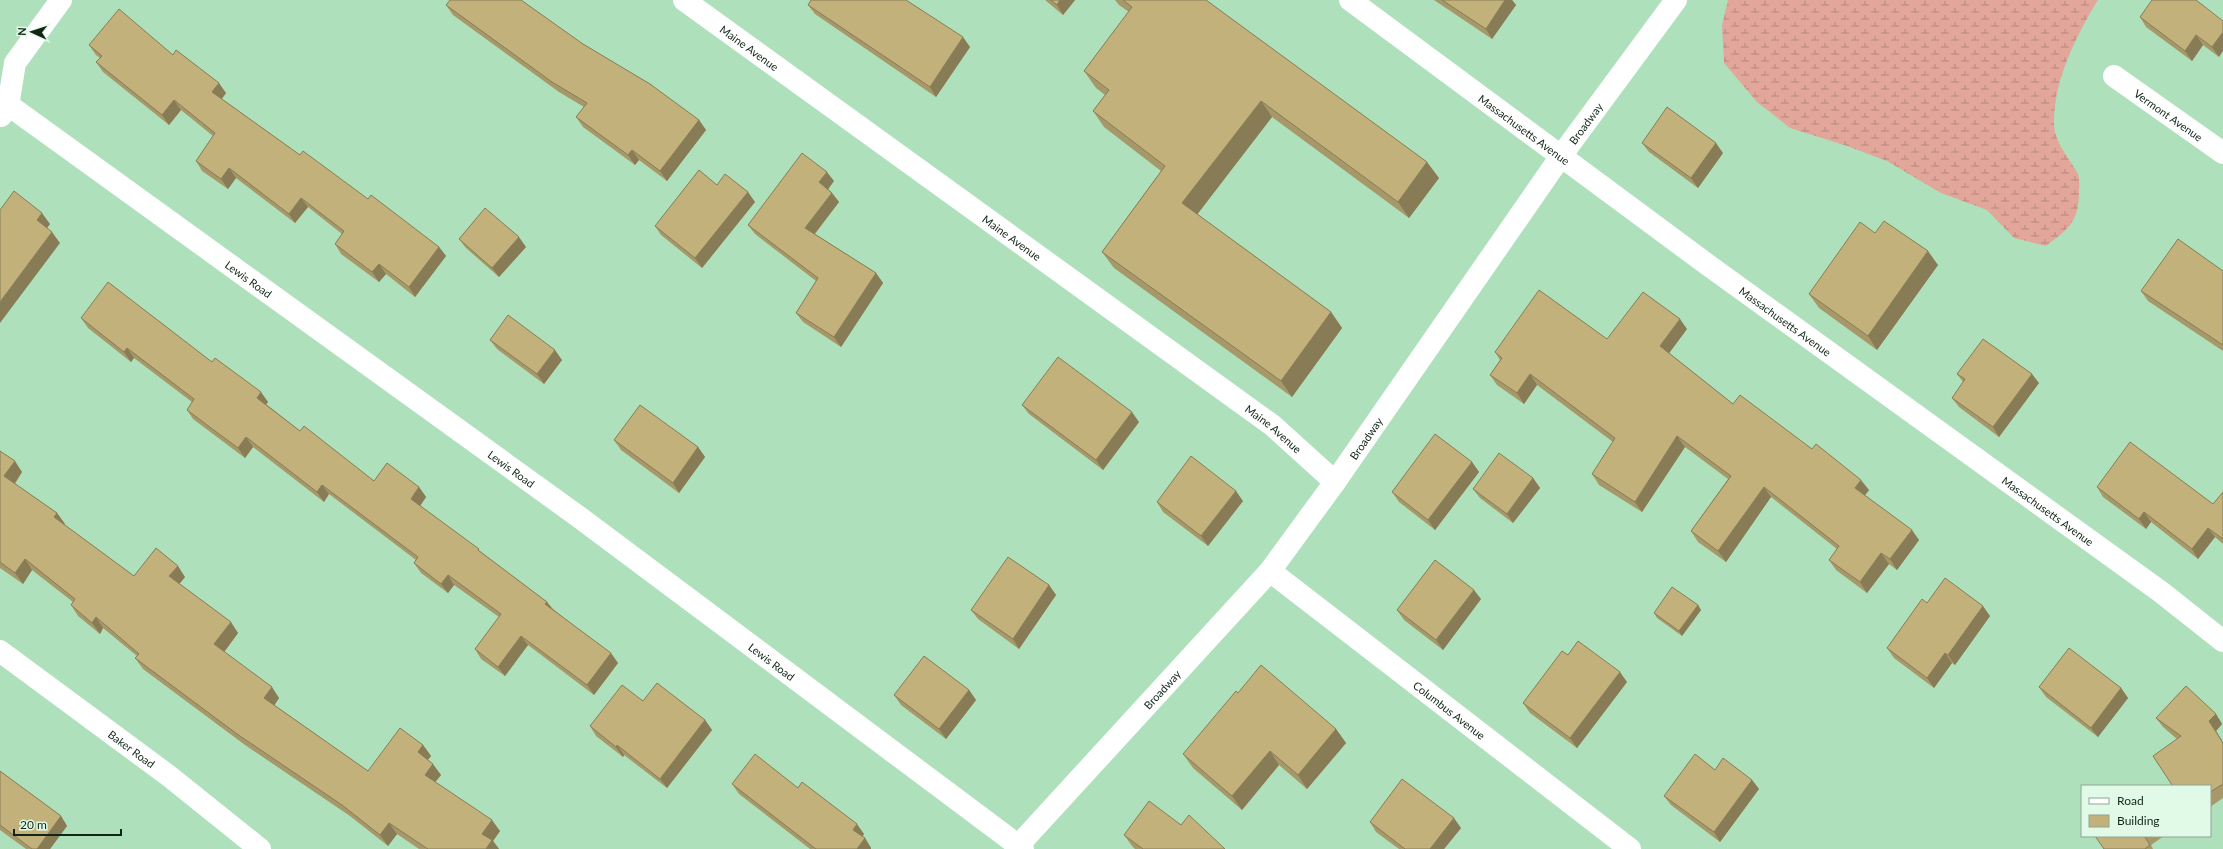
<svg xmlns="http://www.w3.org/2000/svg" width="2223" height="849" viewBox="0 0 2223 849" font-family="Lato,sans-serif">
<defs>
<pattern id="wetland-marsh" width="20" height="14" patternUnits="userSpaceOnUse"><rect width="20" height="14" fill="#e2a79a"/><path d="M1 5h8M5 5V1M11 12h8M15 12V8" fill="none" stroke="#b6887d"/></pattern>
</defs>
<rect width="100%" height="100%" fill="#aee1bb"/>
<path fill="url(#wetland-marsh)" d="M1728 0H2098C2076 36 2054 80 2054 122 2054 143 2069 157 2078 174 2080 179 2079 187 2079 193 2079 222 2067 230 2046 246L2014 238 1987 210 1941 193 1887 161 1847 146 1790 128 1757 102 1724 63 1722 25Z"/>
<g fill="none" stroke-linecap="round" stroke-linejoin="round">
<g stroke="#fff" stroke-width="22">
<path id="s1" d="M684 0 1272 425 1335 482"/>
<path id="s2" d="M1350 0 1708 265 2161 592 2223 641"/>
<path id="s3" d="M2114 76 2223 153"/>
<path id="s4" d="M0 99 579 517 1023 849"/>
<path d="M1 116 8 106 15 63 61 0"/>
<path id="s5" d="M1270 571 1630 849"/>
<path id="s6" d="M0 651 169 776 260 849"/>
<path id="s7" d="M1015 849 1270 571 1335 482 1561 156 1676 0"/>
</g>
</g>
<path fill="#a7986a" d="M1045 0H1075L1063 15Z
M1115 0H1206L1439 178 1409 218 1272 117 1197 214 1331 312 1342 328 1292 397 1114 268 1102 252 1161 171 1104 127 1093 111 1105 95 1096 88 1084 71 1129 12 1119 5Z
M1434 0H1512L1516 5 1492 39Z
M2196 0 2219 57 2203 45 2192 61 2146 27 2140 17Z
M446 5 583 44 699 120 706 130 667 181 639 160 635 165 583 127 576 117 584 107 559 92 453 15Z
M808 5 970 47 936 97 815 14Z
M89 45 173 55 226 93 222 99 300 155 368 199 439 247 446 256 415 297 386 274 379 282 341 254 335 244 342 234 308 207 295 223 236 178 228 189 202 171 196 161 213 136 181 110 169 125 103 72 96 62 100 58 96 55Z
M1642 143 1723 153 1698 188 1649 152Z
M834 181 828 189 832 193 839 202 815 234 876 273 883 283 841 347 803 322 796 313 816 281 755 234 748 225Z
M717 185 755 202 702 268 661 235 655 226Z
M1875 233 1938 265 1877 350 1819 308 1809 294Z
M459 239 526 247 499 277 466 248Z
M2223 271V351L2148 301 2141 291Z
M81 318 212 362 268 402 266 404 300 431 374 481 419 487 426 497 420 506 547 602 552 608 618 663 594 695 528 645 505 676 481 659 475 649 499 617 454 585 448 593 421 573 414 563 416 560 329 494 324 502 253 447 245 458 193 419 187 410 192 402 134 358 131 362 88 328Z
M1687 329 1669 353 1733 404 1812 449 1869 490 1865 495 1919 540 1897 570 1889 564 1867 593 1836 570 1829 560 1837 549 1771 497 1726 562 1698 542 1691 531 1728 479 1685 447 1642 512 1599 485 1592 474 1613 442 1537 385 1524 404 1497 385 1490 375 1500 360 1495 352Z
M490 340 562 360 544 384 497 349Z
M1957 374 2039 383 1999 437 1959 407 1952 398 1963 382Z
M1022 405 1139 422 1103 470 1029 414Z
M614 440 698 447 705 457 679 493 621 450Z
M0 451 22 472 15 484 57 513 65 524 64 525 134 576 185 577 179 584 238 633 224 652 279 698 274 705 368 771 423 745 431 756 428 760 441 775 435 782 500 831 493 841 499 849H419L397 834 388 846 350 816 245 745 143 669 135 658 137 656 103 628 100 634 78 616 71 605 73 602 32 570 23 584 0 568Z
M1472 462 1479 472 1435 530 1399 502 1392 492Z
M1533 478 1540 488 1513 523 1480 498 1473 489Z
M2097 487 2213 504 2223 492V544L2215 537 2198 559 2151 522 2146 529 2103 497Z
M1243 501 1208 546 1163 512 1157 502Z
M1049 585 1056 595 1019 649 978 619 971 610Z
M1481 599 1443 650 1404 620 1397 610Z
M1927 603 1990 616 1955 665 1952 663 1934 688 1894 658 1887 648Z
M1698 605 1701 610 1682 636 1657 618 1654 613Z
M1568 655 1627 682 1577 748 1530 713 1523 703Z
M2039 687 2121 688 2128 698 2098 737 2046 697Z
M969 690 976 700 946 739 901 705 894 695Z
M1238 693 1336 729 1346 743 1307 789 1279 765 1242 810 1193 768 1183 754Z
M643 701 705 720 712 730 667 788 624 755 623 757 596 736 590 726Z
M2216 714 2222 724 2216 731 2223 742V798L2210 807V786L2172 785 2177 739 2163 727 2156 718Z
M0 771 61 816 67 826 50 849H26L0 830Z
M1752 780 1759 789 1720 842 1671 805 1664 796Z
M732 784 798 788 864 834 862 837 865 838 871 848V849H810L739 794Z
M1370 822 1461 828 1444 849H1399L1376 832Z
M1181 825 1225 849H1135L1132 846 1124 835Z
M2096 836H2164L2151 845 2153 849H2104Z"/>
<path fill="#887c56" d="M1060 0H1075L1063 15 1057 5Z
M1505 0H1512L1516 5 1492 39 1486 29Z
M2223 32V51L2219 57 2212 47Z
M2196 35 2203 45 2192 61 2185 51Z
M963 37 970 47 936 97 930 87Z
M219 83 226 93 219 102 212 92Z
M174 100 181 110 169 125 162 115Z
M1261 101 1272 117 1193 220 1182 203Z
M699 120 706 130 667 181 660 171Z
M1716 143 1723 153 1698 188 1691 178Z
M632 150 639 160 635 165 628 155Z
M1427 162 1439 178 1409 218 1398 202Z
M229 168 236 178 228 189 221 179Z
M827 172 834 181 826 192 819 182Z
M748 192 755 202 702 268 695 258Z
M832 193 839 202 812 237 805 228Z
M301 198 308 207 295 223 289 214Z
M42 213 50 224 45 231 37 220Z
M52 232 60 243 0 323V302Z
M519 237 526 247 499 277 492 268Z
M439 247 446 256 415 297 409 287Z
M1928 251 1938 265 1877 350 1868 336Z
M379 264 386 274 379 282 372 272Z
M876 273 883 283 841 347 834 337Z
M1331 312 1342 328 1292 397 1281 381Z
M1680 319 1687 329 1667 356 1660 346Z
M127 348 134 358 131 362 124 352Z
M555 350 562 360 544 384 537 374Z
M1530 374 1537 385 1524 404 1517 393Z
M2032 374 2039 383 1999 437 1993 427Z
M261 392 268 402 264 407 257 398Z
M1132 412 1139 422 1103 470 1096 460Z
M1677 436 1685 447 1642 512 1635 502Z
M246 437 253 447 245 458 238 448Z
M698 447 705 457 679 493 673 483Z
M15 461 22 472 12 487 4 476Z
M1472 462 1479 472 1435 530 1428 520Z
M1533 478 1540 488 1513 523 1507 514Z
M1861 480 1869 490 1862 499 1855 488Z
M322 485 329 494 324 502 317 492Z
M419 487 426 497 418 509 411 499Z
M1764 487 1771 497 1726 562 1718 551Z
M1236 491 1243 501 1208 546 1201 536Z
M2144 512 2151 522 2146 529 2139 519Z
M57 513 65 524 62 528 54 517Z
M2208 528 2215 537 2198 559 2192 549Z
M1912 530 1919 540 1897 570 1890 559Z
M1881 553 1889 564 1867 593 1860 582Z
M25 559 32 570 23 584 15 573Z
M178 566 185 577 177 587 169 576Z
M448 575 454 585 448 593 441 584Z
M1049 585 1056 595 1019 649 1013 639Z
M1474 590 1481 599 1443 650 1436 640Z
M547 602 554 611 545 604Z
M1698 605 1701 610 1682 636 1679 631Z
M1983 606 1990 616 1955 665 1948 655Z
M96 617 103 628 100 634 92 623Z
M231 622 238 633 222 655 214 644Z
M521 636 528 645 505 676 498 667Z
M611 653 618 663 594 695 587 685Z
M1945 653 1952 663 1934 688 1927 678Z
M1620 672 1627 682 1577 748 1570 738Z
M272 687 279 698 272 709 264 698Z
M2121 688 2128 698 2098 737 2091 728Z
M969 690 976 700 946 739 939 729Z
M2216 714 2222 724 2216 731 2223 743 2209 721Z
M705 720 712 730 667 788 660 779Z
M1336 729 1346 743 1307 789 1298 775Z
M423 745 431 756 425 763 418 752Z
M617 745 624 755 623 757 616 747Z
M1270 751 1279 765 1242 810 1232 796Z
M433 764 441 775 432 786 425 775Z
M1752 780 1759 789 1720 842 1714 832Z
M61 816 67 826 50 849H37Z
M1454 818 1461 828 1444 849H1430Z
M492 820 500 831 493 841 499 849H486L482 834Z
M389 823 397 834 388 846 380 835Z
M857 824 864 834 860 840 853 830Z
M865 838 871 848V849H857Z"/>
<path fill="#c2b17b" stroke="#887c56" d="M450 0H521L583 44 650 84 699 120 660 171 632 150 628 155 576 117 587 103 552 82 446 5Z
M811 0H906L963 37 930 87 808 5Z
M1051 0H1060L1057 5Z
M1123 0H1206L1427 162 1398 202 1261 101 1182 203 1331 312 1281 381 1102 252 1165 166 1093 111 1109 90 1084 71 1132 7Z
M1442 0H1505L1486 29Z
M2152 0H2196L2223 21V32L2212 47 2196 35 2185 51 2140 17Z
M119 9 173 55 176 50 219 83 212 92 300 155 303 151 368 199 371 195 439 247 409 287 379 264 372 272 335 244 344 231 301 198 289 214 229 168 221 179 196 161 215 133 174 100 162 115 96 62 102 56 89 45Z
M1667 107 1716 143 1691 178 1642 143Z
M802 153 827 172 819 182 832 193 805 228 876 273 834 337 796 313 818 278 748 225Z
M699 170 717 185 725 174 748 192 695 258 655 226Z
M14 191 42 213 37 220 52 232 0 302V210Z
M485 208 519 237 492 268 459 239Z
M1884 221 1928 251 1868 336 1809 294 1860 222 1875 233Z
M2178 239 2223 271V345L2141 291Z
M108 282 212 362 215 358 261 392 257 398 300 431 304 426 374 481 387 463 419 487 411 499 479 549 478 550 547 602 545 604 611 653 587 685 521 636 498 667 475 649 501 614 448 575 441 584 414 563 418 557 322 485 317 492 246 437 238 448 187 410 194 399 127 348 124 352 81 318Z
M1539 290 1607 339 1643 292 1680 319 1660 346 1733 404 1740 395 1812 449 1816 444 1861 480 1855 488 1912 530 1890 559 1881 553 1860 582 1829 560 1839 546 1764 487 1718 551 1691 531 1731 476 1677 436 1635 502 1592 474 1615 438 1530 374 1517 393 1490 375 1502 358 1495 352Z
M508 315 555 350 537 374 490 340Z
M1983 339 2032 374 1993 427 1952 398 1965 379 1957 374Z
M1058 357 1132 412 1096 460 1022 405Z
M640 405 698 447 673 483 614 440Z
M1435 434 1472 462 1428 520 1392 492Z
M2130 442 2213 504 2223 492V539L2208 528 2192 549 2144 512 2139 519 2097 487Z
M0 451 15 461 4 476 57 513 54 517 134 576 156 548 178 566 169 576 231 622 214 644 272 687 264 698 368 771 400 728 423 745 418 752 433 764 425 775 492 820 482 834 492 840 486 849H428L389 823 380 835 342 805 237 734 135 658 139 654 96 617 92 623 71 605 75 599 25 559 15 573 0 562Z
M1499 453 1533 478 1507 514 1473 489Z
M1191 456 1236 491 1201 536 1157 502Z
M1008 557 1049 585 1013 639 971 610Z
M1435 560 1474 590 1436 640 1397 610Z
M1945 578 1983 606 1948 655 1945 653 1927 678 1887 648 1922 599 1927 603Z
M1672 587 1698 605 1679 631 1654 613Z
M1578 641 1620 672 1570 738 1523 703 1562 651 1568 655Z
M2069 648 2121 688 2091 728 2039 687Z
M924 656 969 690 939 729 894 695Z
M1261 665 1336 729 1298 775 1270 751 1232 796 1183 754 1236 691 1238 693Z
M657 683 705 720 660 779 617 745 616 747 590 726 622 685 643 701Z
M2186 686 2216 714 2209 721 2223 743V784L2210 792V786H2170L2172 785 2153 756 2181 736 2156 718Z
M755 754 798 788 802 782 857 824 853 830 865 838 857 849H816L732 784Z
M1695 754 1715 770 1723 758 1752 780 1714 832 1664 796Z
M0 771 61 816 37 849H32L0 825Z
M1402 779 1454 818 1430 849H1405L1370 822Z
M1149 801 1181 825 1189 815 1225 849H1143L1124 835Z
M2095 836H2144L2150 845 2145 849H2104Z"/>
<g text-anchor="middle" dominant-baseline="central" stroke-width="3.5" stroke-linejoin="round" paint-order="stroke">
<g font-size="11" fill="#122618" stroke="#e1fae7">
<text stroke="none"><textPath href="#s1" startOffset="81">Maine Avenue</textPath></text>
<text stroke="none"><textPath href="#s3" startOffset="67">Vermont Avenue</textPath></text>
<text stroke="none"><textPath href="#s7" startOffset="925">Broadway</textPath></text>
<text stroke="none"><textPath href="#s2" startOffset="217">Massachusetts Avenue</textPath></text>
<text stroke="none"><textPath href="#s1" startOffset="405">Maine Avenue</textPath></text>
<text stroke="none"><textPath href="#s4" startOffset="307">Lewis Road</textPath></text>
<text stroke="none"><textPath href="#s2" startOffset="541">Massachusetts Avenue</textPath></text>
<text stroke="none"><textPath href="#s1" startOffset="729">Maine Avenue</textPath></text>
<text stroke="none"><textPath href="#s7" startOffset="541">Broadway</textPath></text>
<text stroke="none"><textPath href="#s4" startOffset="631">Lewis Road</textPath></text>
<text stroke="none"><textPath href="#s2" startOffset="865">Massachusetts Avenue</textPath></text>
<text stroke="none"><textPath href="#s4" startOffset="955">Lewis Road</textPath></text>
<text stroke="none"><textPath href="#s7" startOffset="217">Broadway</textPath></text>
<text stroke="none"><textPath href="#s5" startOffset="227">Columbus Avenue</textPath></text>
<text stroke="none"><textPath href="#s6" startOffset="164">Baker Road</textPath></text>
</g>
</g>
<rect x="2081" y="785" width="130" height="52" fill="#e1fae7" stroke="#8ea594"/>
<rect x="2089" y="798" width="20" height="6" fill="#ffffff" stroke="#8ea594"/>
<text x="2117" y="805" font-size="12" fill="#122618">Road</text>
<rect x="2089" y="815" width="20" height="12" fill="#c2b17b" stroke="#8ea594"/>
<text x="2117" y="825" font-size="12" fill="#122618">Building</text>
<g transform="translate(32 32) rotate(273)" stroke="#e1fae7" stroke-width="3" paint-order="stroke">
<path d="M0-3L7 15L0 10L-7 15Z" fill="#122618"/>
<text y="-6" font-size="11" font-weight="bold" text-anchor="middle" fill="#122618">N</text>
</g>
<path d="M14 829v6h107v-6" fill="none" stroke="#122618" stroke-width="2"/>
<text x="20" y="829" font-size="12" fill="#122618" stroke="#e1fae7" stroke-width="3" paint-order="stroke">20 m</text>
</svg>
